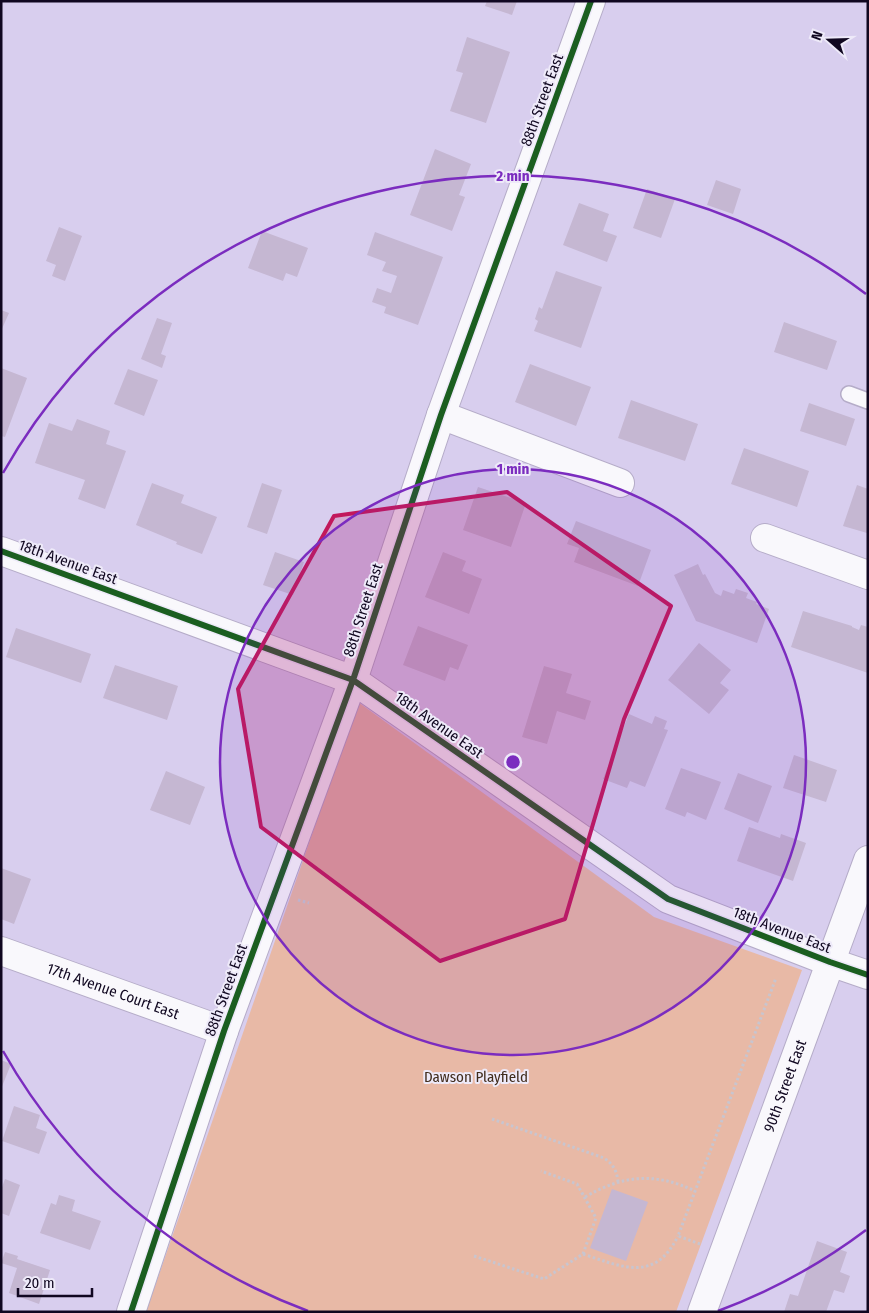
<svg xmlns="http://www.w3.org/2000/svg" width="869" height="1313" viewBox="0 0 869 1313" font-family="'Fira Sans Condensed',sans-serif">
<rect width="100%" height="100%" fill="#d8ceee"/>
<path fill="#e8b9a6" d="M358 702 654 917 802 970 676 1312H146Z"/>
<path fill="#c5b7d2" d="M487 1H517L512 15 485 6Z
M467 37 510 52 486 123 450 111 463 73 456 71Z
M435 149 471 164 459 195 465 197 452 231 410 215Z
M716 180 741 189 733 214 707 205Z
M647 189 675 199 661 238 633 228Z
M579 203 609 214 603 231 617 236 607 262 563 245Z
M59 227 82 236 65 281 52 276 56 265 46 261Z
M262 231 308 248 297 277 286 273 283 281 248 268Z
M375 232 443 257 418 325 384 313 386 307 372 302 377 288 391 293 397 276 382 271 386 262 367 255Z
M556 271 602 287 581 348 534 331 538 321 535 319 539 307 542 309Z
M1 310 9 313 1 331Z
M157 318 172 323 161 354 166 356 162 368 141 359Z
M784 322 837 341 827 370 774 352Z
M530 364 591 387 576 426 515 402Z
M1 368 27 378 5 437 1 436Z
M128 369 158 380 144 416 114 404Z
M631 400 698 424 685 461 618 438Z
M809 403 855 419 846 446 800 431Z
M77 419 110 431 106 444 126 451 105 509 78 499 85 480 35 463 49 423 72 431Z
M744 448 809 471 797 507 731 484Z
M152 483 184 495 181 503 217 517 202 554 176 544 177 542 136 525Z
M262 483 282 490 267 534 247 527Z
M857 485 868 489 867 533 843 526Z
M478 487 526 503 511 547 463 530Z
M576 521 651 550 638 586 574 562 579 548 567 544Z
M275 552 304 562 293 595 263 585Z
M443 552 466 561 462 571 482 579 469 614 425 597Z
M698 564 703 575 705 574 715 593 721 596 723 590 734 594 736 589 748 593 746 598 757 602 756 604 769 609 757 643 696 621 674 575Z
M803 611 852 626V627L859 630 861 625 868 627V673L791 647Z
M418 626 468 645 458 670 450 667 445 681 403 665Z
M16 628 91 654 81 683 6 657Z
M699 643 731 670 720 683 729 690 709 714 668 680Z
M115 665 178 686 167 720 103 698Z
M544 666 572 674 566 693 591 701 585 720 557 711 547 744 522 737Z
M629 714 652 724 655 716 667 721 664 729 668 730 645 787 630 781 627 788 603 779Z
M794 755 837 770 826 802 783 788Z
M681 768 721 782 706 820 687 812 685 817 665 809Z
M166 771 205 787 190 825 150 810Z
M738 773 772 786 758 823 724 809Z
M749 827 780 838 781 834 806 843 793 881 737 861Z
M1 868 31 879 14 924 1 919Z
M1 1060 11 1064 1 1089Z
M14 1106 40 1115 36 1128 47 1132 39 1154 2 1141Z
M5 1179 20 1185 9 1216 1 1213V1190Z
M612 1189 648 1202 626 1261 590 1248Z
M59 1195 75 1200 72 1211 101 1221 90 1250 40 1233 51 1203 56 1205Z
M817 1241 847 1252 840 1272 850 1276 844 1293 834 1290 826 1312H784L790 1294 798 1296Z
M5 1252 18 1256 17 1259 50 1270 39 1304 9 1293 17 1268 1 1263Z"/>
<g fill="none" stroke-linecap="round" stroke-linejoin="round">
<defs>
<path id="lane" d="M849 394 868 401"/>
<g id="street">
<path d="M441 415 620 483"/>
<path d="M765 538 868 575"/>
<path d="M1 551 353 680 668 899 830 962 868 975"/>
<path id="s1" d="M1 951 224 1031"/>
<path d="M131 1312 224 1031 353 680 441 415 591 1"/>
<path id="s2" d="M702 1312 868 860"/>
</g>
</defs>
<use href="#lane" stroke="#b5acc8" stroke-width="18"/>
<use href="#street" stroke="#b5acc8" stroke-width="30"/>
<path stroke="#c8c5cf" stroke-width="3" stroke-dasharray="2.5 2.5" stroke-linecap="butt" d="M298 900 309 903
M492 1119 604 1158C613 1164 617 1171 618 1182
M585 1197C623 1175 655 1172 695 1191
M700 1244 678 1236 776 978
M583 1254C622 1267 655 1283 678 1236
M474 1256 544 1279 583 1254 596 1218 577 1184 541 1171"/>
<use href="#lane" stroke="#f9f8fc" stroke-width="15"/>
<use href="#street" stroke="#f9f8fc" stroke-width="28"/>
<defs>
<path id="cycleway" d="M1 551 353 680 668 899 830 962 868 975
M131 1312 224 1031 353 680 441 415 591 1"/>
</defs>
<use href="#cycleway" stroke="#eeeaf9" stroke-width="9"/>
<use href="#cycleway" stroke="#1b5e20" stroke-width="6"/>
</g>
<path fill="#c2185b" fill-opacity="0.2" stroke="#c2185b" stroke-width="4" stroke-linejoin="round" d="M507 492 671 606 624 719 565 919 440 961 261 827 238 689 334 516Z"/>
<circle cx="513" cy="762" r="293" fill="#7b2cbf" fill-opacity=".12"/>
<g fill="none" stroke="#7b2cbf" stroke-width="2.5">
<circle cx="513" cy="762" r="293"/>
<path d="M866 1230A586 586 0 0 1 718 1311M308 1311A586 586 0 0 1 3 1051M3 473A586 586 0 0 1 866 294"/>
</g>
<g text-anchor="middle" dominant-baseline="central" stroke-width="4" stroke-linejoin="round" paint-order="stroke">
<g font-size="15" fill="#100720" stroke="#eeeaf9">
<text transform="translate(542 100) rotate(-70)">88th Street East</text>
<text transform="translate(68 562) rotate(20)">18th Avenue East</text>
<text transform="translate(363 610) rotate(-72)">88th Street East</text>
<text transform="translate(439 725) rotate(35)">18th Avenue East</text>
<text transform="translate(782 930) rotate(21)">18th Avenue East</text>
<text transform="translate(226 990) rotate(-70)">88th Street East</text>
<text stroke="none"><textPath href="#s1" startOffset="119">17th Avenue Court East</textPath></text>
<text stroke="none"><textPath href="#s2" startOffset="241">90th Street East</textPath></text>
</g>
<g font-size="15" fill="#402c1c" stroke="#eeeaf9">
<text x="476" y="1077">Dawson Playfield</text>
</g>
</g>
<circle cx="513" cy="762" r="8" fill="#7b2cbf" stroke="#eeeaf9" stroke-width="2.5"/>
<g font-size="15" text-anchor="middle" font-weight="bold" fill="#7b2cbf" stroke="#eeeaf9" stroke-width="4" stroke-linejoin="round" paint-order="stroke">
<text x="513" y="181">2 min</text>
<text x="513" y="474">1 min</text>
</g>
<rect width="869" height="1313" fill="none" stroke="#100720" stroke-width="5"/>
<g transform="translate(829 40) rotate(290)" stroke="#eeeaf9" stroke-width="4" paint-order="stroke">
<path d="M0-4L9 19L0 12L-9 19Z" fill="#100720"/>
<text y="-8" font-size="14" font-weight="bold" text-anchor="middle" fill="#100720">N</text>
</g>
<path d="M18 1288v8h74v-8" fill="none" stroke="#100720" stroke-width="2.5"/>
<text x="25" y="1288" font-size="15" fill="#100720" stroke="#eeeaf9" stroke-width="4" paint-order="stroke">20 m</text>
</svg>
